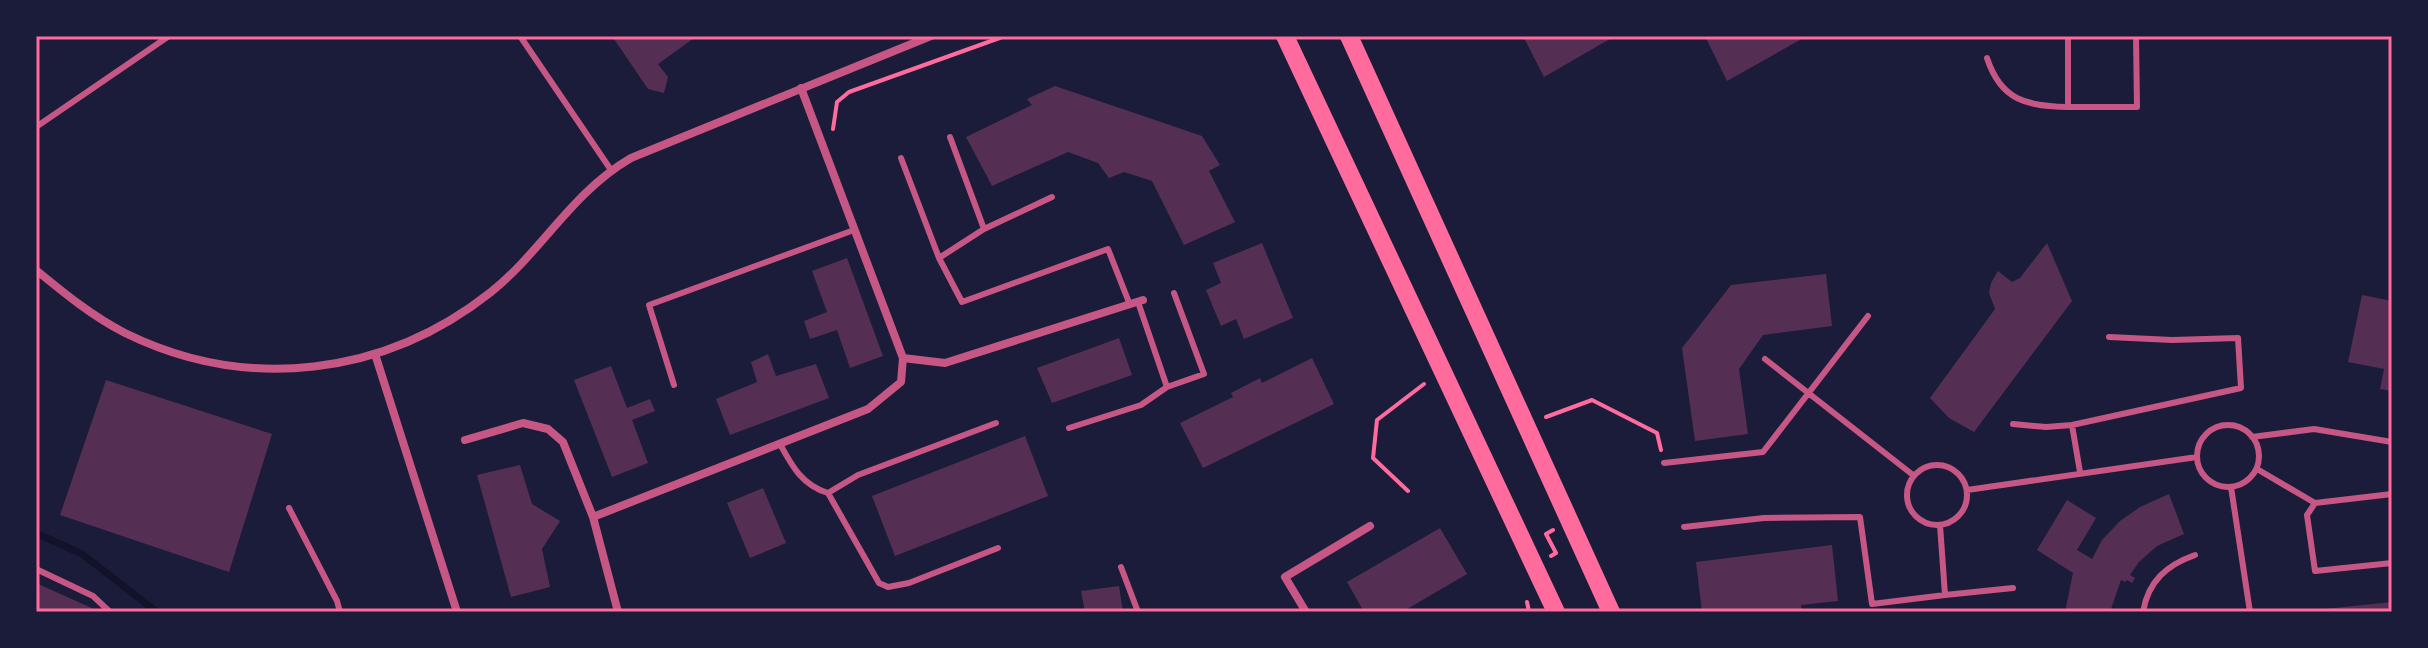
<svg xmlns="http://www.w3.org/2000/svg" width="2428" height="648" viewBox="0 0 2428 648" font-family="'Exo 2',sans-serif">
<rect width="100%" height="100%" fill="#1b1b3a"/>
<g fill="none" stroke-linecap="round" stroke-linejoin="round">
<path stroke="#12122b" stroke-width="7" d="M36 533 82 554 157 612"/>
</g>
<path fill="#542f53" d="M612 36H697L658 64 668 77 664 93 648 89Z
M1523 36H1615L1544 77Z
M1705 36H1807L1727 81Z
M1055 86 1202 136 1220 165 1209 171 1235 222 1184 245 1152 181 1124 172 1109 178 1098 163 1068 152 992 186 966 137 1032 105 1027 99Z
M1262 243 1293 318 1244 339 1236 319 1221 326 1206 290 1221 283 1213 263Z
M2047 243 2072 301 1974 432 1949 418 1930 398 1995 309 1989 293 1991 283 1998 271 2012 282 2020 278Z
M847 258 883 356 850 368 837 330 810 339 804 321 827 312 812 271Z
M1826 274 1832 326 1763 335 1739 369 1748 434 1695 441 1682 348 1731 285Z
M2362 295 2392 301V391L2380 389 2384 369 2348 362Z
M1119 338 1132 375 1052 403 1037 368Z
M768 354 776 376 816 364 829 398 730 435 716 399 757 382 751 362Z
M1312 358 1334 404 1203 468 1180 423 1233 397 1231 393 1260 378 1262 383Z
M611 366 627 408 650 399 655 411 632 420 648 463 612 477 574 380Z
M106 380 272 434 229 572 60 515Z
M1025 436 1048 496 895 556 872 496Z
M520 465 532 504 560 521 542 549 550 587 511 597 477 475Z
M763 488 786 543 750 558 727 503Z
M2169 494 2184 534 2157 546 2139 562 2130 575 2135 578 2132 583 2127 580 2125 582 2121 580 2110 612H2065L2073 573 2037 550 2067 500 2096 518 2077 550 2092 559 2102 540 2120 521 2140 507Z
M1440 528 1467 574 1402 612H1364L1347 582Z
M1832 545 1838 601 1801 605 1802 612H1770L1769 609 1702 612 1696 562Z
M36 583 96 610 95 612H36Z
M1119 586 1123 612H1085L1081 591Z
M2392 602V612H2321L2324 609Z"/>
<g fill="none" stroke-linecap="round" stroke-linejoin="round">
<path stroke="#ff6b9d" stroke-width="4" d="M833 129 837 102 849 92 1005 36
M1546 417 1592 400 1657 433 1661 450
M1408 491 1373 458 1377 420 1424 384
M1551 556 1556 553 1546 534 1553 530
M1527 602 1529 612"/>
<path stroke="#c65784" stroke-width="6" d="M520 36 611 170
M2068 36V107H2137L2136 36
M1987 58C2001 101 2027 106 2068 107
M36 127 169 36
M950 137 984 229
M901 158 939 258
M1052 197 984 229 939 258 962 302 1108 249 1130 305
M1138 302 1167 387 1204 374 1174 293
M1765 359 1913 475
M674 385 649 305 854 230
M2013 424 2046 427 2072 425 2241 388 2238 338 2172 340 2109 337
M2072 425 2080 472
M2197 456a31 31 0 1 1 62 0a31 31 0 1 1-62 0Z
M1069 428 1141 405 1167 387
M2252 437 2314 429 2392 442
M780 444C792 466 802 485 828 493L858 475 996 423
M1664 463 1763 452 1868 316
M1907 495a30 30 0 1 1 60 0a30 30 0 1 1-60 0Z
M2257 469 2315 503 2392 494
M2231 487 2250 612
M1967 490 2197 457
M828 493 879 583 888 587 909 583 998 548
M2315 503 2307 515 2315 571 2392 563
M289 508 337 601 340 612
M1684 527 1764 518 1860 517 1872 604 1945 595 1940 525
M1121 567 1138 612
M36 569 93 596 110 612
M1945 595 2013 588
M2143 612C2148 581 2167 565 2195 555"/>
<path stroke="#c65784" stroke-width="8" d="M36 270C64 293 92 316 125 333 247 393 385 376 491 292 543 250 571 193 631 158L931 36
M375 354 457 612
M903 358 945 363 1143 300
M465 440 523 423 548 429 563 442 593 517 618 612
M593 517 868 409 901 382 903 358 801 88
M1306 612 1285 577 1370 526"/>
<path stroke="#ff6b9d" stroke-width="18" d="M1285 36 1556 612
M1349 36 1611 612"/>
</g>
<rect width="2428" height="648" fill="none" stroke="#1b1b3a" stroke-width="76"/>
<rect x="38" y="38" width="2352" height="572" fill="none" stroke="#ff6b9d" stroke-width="3"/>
</svg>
